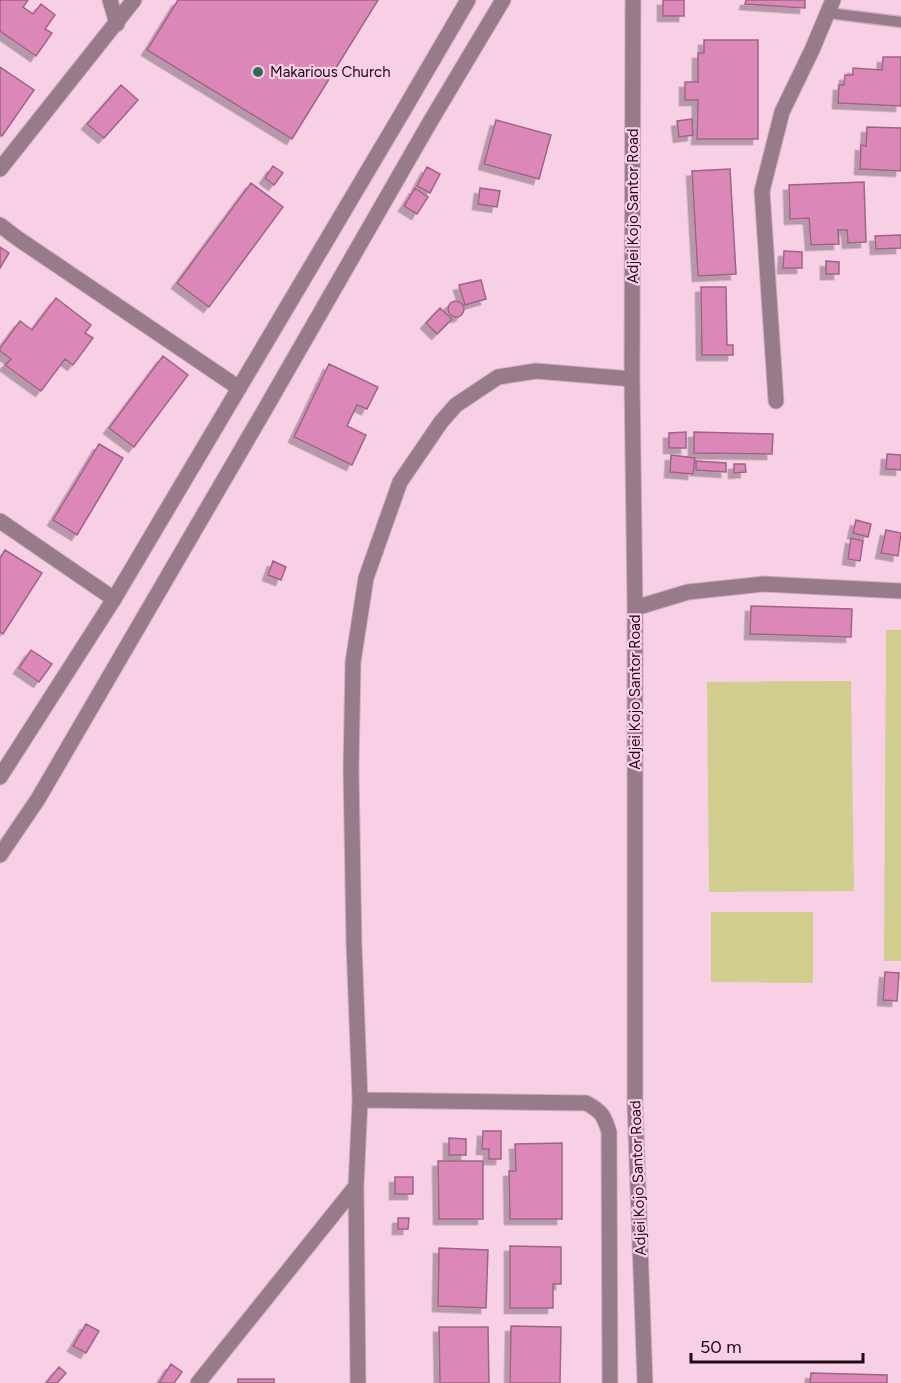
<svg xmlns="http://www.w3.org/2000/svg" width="901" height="1383" viewBox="0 0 901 1383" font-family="Figtree,sans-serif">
<defs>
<filter id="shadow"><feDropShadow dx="-5.5" dy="5.5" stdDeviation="0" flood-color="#0004"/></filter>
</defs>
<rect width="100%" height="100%" fill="#f8d0e6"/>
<path fill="#d1cd8f" d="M886 630H901V961H884Z
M851 681 854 891 709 892 707 682Z
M711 912H813V983L711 982Z"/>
<path fill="#db88b8" stroke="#9e6485" stroke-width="1.5" filter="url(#shadow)" d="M0 0H28L23 7 33 14 41 4 55 15 45 29 52 33 36 56 0 31Z
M178 0H378L292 139 147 50Z
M663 0H684V16H663Z
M746 0H805V8L745 4Z
M704 40H758V139H697L698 100H685V82H698V53H704Z
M883 57H901V106L838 103 839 85H844L845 75H853V68L882 70Z
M0 67 34 90 2 136 0 134Z
M121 85 138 100 104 138 87 124Z
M692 119 693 135 679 137 677 121Z
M496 120 551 135 539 179 484 164Z
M867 127 901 128V171L860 169 861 145 866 146Z
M273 166 283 173 274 185 265 178Z
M427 167 440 174 430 193 417 186Z
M730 169 736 274 698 276 692 171Z
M864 182 866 242 848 243 847 230H838L839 244 811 245 809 218 790 219 789 185Z
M251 183 283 207 209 307 177 283Z
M415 188 428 197 417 214 404 206Z
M480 188 500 191 497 207 478 204Z
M901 235V248L876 249 875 236Z
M0 247 9 253 0 268Z
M784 251 802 252V268H783Z
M826 261 839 262V274H826Z
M481 280 486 299 465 305 459 285Z
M701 287H726L727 345H733V355H702Z
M56 298 91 325 85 333 93 338 73 365 65 359 41 391 5 365 11 359 0 351V348L20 321 32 330Z
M448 309a8 8 0 1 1 16 0a8 8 0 1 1-16 0Z
M440 308 452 319 437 334 426 323Z
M163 356 188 375 134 447 109 428Z
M329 364 378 387 367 409 357 405 347 426 366 435 352 465 294 437Z
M686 432V448H669V433Z
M694 432 773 434 772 454 694 453Z
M99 444 123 458 77 535 53 520Z
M887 454 901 455V470L886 469Z
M671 455 695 458 693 474 670 472Z
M696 461 726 463V472L696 470Z
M734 464H745L746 472 734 473Z
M856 520 871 524 868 537 853 533Z
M886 530 901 533 898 556 881 553Z
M851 538 863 541 860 561 848 559Z
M5 550 42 573 3 634 0 632V558Z
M273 561 286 567 281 580 268 575Z
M751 606 852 609 851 637 750 634Z
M31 650 52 664 39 682 19 668Z
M885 972 899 973 897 1001 883 1000Z
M483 1131H501V1159H489V1149H482Z
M449 1138 466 1139V1155H449Z
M562 1143V1219H510L509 1171H516L515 1144Z
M438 1161H483V1219H439Z
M395 1177H413V1194H395Z
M398 1218H409L408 1229H398Z
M510 1246 561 1247V1284H553V1308H510Z
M439 1248 488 1250 486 1308 438 1306Z
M86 1324 99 1331 86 1353 73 1346Z
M511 1326 561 1327 560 1383H510Z
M439 1327H488L489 1383H440Z
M171 1364 182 1372 174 1383H159Z
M59 1367 66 1373 57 1383H48L47 1382Z
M811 1373 887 1375V1383H810Z
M238 1379H274V1383H238Z"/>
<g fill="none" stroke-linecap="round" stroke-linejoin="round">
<defs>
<path id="service" d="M828 13 901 22"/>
<path id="minor" d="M110 0 117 24
M633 0 632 379 635 608V1105L645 1383
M0 169 134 0
M0 225 17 238 239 388
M776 401 762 191 782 112 812 50 833 0
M0 521 114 599
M635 608 688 592 764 584 901 591
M360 1100 586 1103C601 1111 604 1115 609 1132L610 1383
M198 1383 356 1186
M358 1383 356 1186 360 1100 354 944 351 769 353 662 366 578 400 482 441 422 456 405 498 377 536 371 632 379"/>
<path id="tertiary" d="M0 777 114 599 402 113 468 0
M0 855 38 799 264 411 430 122 503 0"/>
</defs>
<use href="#service" stroke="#d1acc1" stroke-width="13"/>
<use href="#minor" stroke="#d1acc1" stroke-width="17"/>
<use href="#tertiary" stroke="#d1acc1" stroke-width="17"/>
<use href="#service" stroke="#977b8a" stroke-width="10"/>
<use href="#minor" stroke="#977b8a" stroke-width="15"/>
<use href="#tertiary" stroke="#977b8a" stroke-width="15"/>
</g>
<circle fill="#316b53" stroke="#f8d0e6" stroke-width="2" cx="258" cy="72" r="6"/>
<g text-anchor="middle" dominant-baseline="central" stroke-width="4.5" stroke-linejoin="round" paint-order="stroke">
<g font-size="15" fill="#1f0917" stroke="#f8d0e6" text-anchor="start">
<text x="270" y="72">Makarious Church</text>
</g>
<g font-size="15" fill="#1f0917" stroke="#f8d0e6">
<text transform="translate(633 206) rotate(-90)">Adjei Kojo Santor Road</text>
<text transform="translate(635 692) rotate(-90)">Adjei Kojo Santor Road</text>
<text transform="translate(638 1178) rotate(-92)">Adjei Kojo Santor Road</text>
</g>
</g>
<path d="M691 1353v9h172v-9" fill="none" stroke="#1f0917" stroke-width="3"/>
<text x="700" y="1353" font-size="18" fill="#1f0917" stroke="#f8d0e6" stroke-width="4.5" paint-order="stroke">50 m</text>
</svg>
